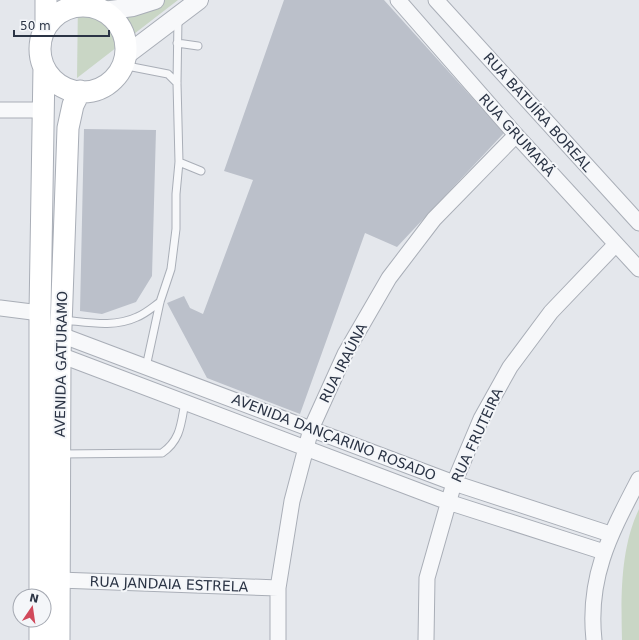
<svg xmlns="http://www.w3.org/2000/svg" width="639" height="640" viewBox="0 0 639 640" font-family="'DejaVu Sans',sans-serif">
<rect width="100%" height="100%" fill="#e4e7ec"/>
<path fill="#c9d6c5" d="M78 0H178L77 78Z
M639 509V640H622C621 597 620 549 639 509Z"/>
<path fill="#bbc0ca" d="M284 0H384L504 133 397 247 365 233 300 414 207 378 167 303 184 296 190 308 203 314 253 180 224 171Z
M84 129 156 130 152 276 136 302 102 314 80 311Z"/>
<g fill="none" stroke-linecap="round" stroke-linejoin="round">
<defs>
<path id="service" d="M177 43 198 46
M122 65 168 74 177 83
M179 162 201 171
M63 320C87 322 114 328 137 317 145 314 153 307 160 302
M146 367 160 302 171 269 176 229V194L179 162 177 83 178 18
M61 454 162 453C181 440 181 423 185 402"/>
<path id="minor" d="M398 0 516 135 639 269
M436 0 639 223
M0 110H43
M0 308 40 313
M61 335 454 483 610 534
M60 355 448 502 604 552
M59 580 278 588
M278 640V588L292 501 311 429 345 354 389 278 434 219 516 135
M426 640 427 578 454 483 481 419 510 367 551 312 616 244
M594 640C587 576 611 533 639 479"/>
<path id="tertiary" d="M103 11 133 7 155 0
M125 56 199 0"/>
<path id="secondary" d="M46 0V26
M40 49a43 43 0 1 1 86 0a43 43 0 1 1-86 0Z
M40 596V313L44 67
M40 640V620
M59 640 60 355 68 128 73 105 80 91"/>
</defs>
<use href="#service" stroke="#a9aeb7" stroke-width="9"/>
<use href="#minor" stroke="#a9aeb7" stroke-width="17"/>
<use href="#tertiary" stroke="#a9aeb7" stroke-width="20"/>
<use href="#secondary" stroke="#a9aeb7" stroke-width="23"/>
<use href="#service" stroke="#f7f8fa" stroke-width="7"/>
<use href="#minor" stroke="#f7f8fa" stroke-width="15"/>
<use href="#tertiary" stroke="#f7f8fa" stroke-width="18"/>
<use href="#secondary" stroke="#fff" stroke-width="21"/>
</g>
<g text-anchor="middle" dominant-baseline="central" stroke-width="4" stroke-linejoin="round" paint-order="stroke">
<g font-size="14" fill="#2b3445" stroke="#f4f6f9">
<text transform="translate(538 112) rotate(48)">RUA BATUÍRA BOREAL</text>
<text transform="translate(517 135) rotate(48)">RUA GRUMARÃ</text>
<text transform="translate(343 363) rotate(-63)">RUA IRAÚNA</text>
<text transform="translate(61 364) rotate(-89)">AVENIDA GATURAMO</text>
<text transform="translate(477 435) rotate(-65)">RUA FRUTEIRA</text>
<text transform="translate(334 437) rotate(21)">AVENIDA DANÇARINO ROSADO</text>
<text transform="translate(169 584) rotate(2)">RUA JANDAIA ESTRELA</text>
</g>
</g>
<g transform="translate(32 608) rotate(13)"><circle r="19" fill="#f4f6f9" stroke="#a4a8b1"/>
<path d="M0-3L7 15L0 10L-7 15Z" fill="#d1495b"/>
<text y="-6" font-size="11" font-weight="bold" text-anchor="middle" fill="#2b3445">N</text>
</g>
<path d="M14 30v6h95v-6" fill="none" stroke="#2b3445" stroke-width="2"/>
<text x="20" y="30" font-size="12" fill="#2b3445" stroke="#f4f6f9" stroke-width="3" paint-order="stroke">50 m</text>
</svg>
